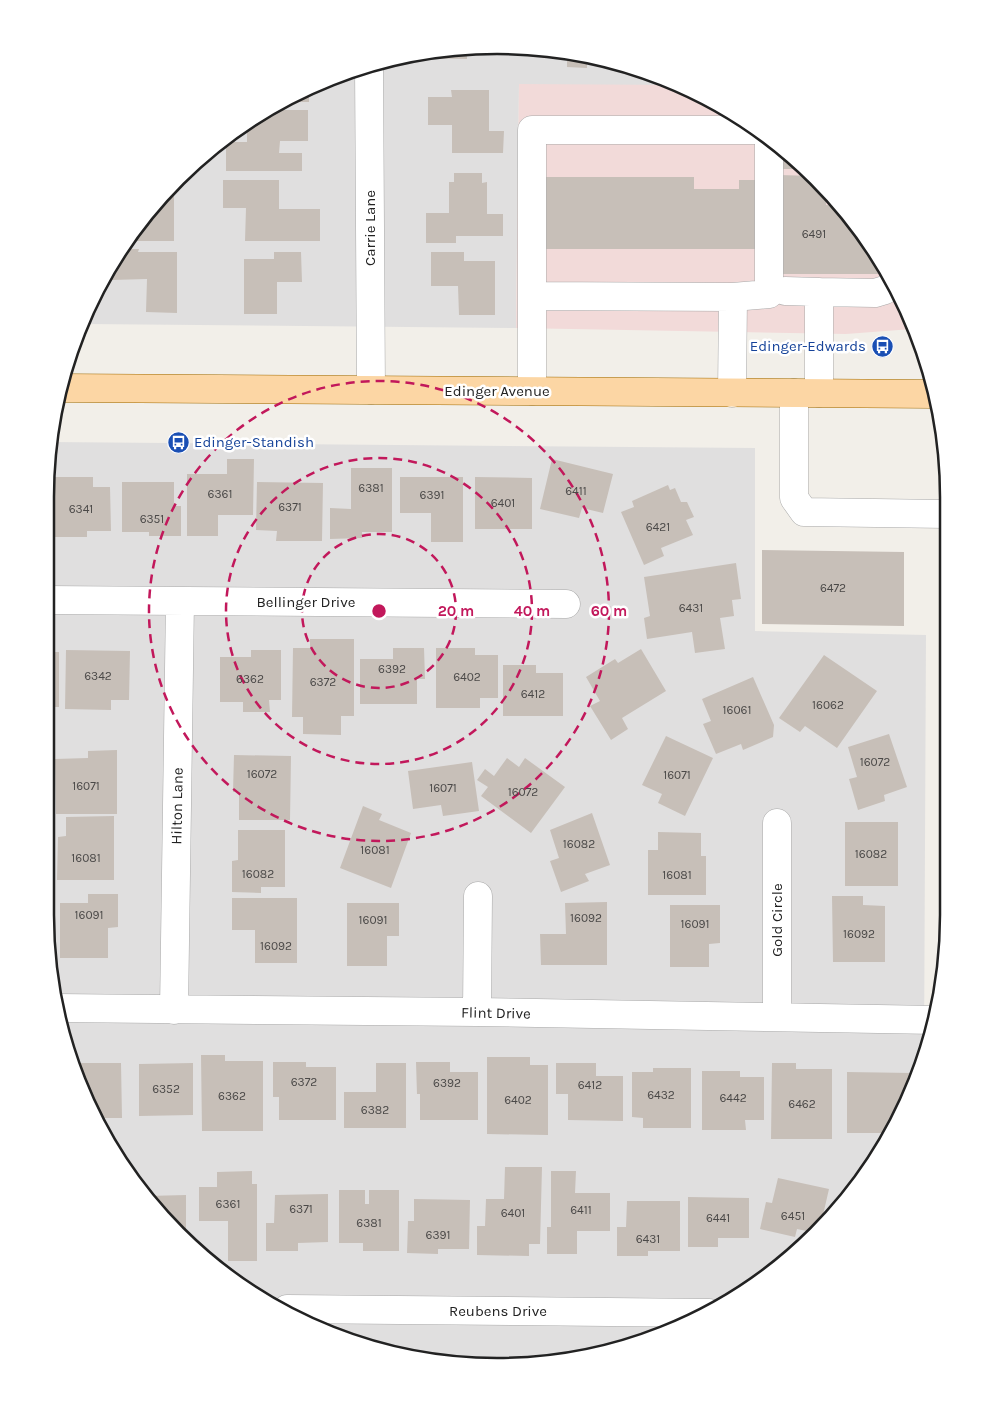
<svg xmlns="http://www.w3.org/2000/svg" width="994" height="1412" viewBox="0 0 994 1412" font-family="Karla,sans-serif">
<rect width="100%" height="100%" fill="#f2efe9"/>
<path fill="#e0dfdf" d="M526 46 614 60 680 85H519L516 328 85 324 105 271 199 157 271 106 351 69 438 49Z
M50 442 755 448V631L926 635 924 1057 903 1115 856 1190 795 1255 697 1321 556 1363H438L324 1332 199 1255 121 1166 60 1032 45 915V497Z"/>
<path fill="#f2dad9" d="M519 84 680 85 697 91 772 138 837 199 903 297 912 329 846 334 516 328Z"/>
<path fill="#c7bfb8" d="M526 46 553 50V54L498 53V47Z
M467 48V59L415 58V54L438 49Z
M567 53 587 56V68L567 67Z
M309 89V102H280Z
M451 90H489V131H504L503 153H452V125H428V97H452Z
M273 110H308V141H280L279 153H302V171H226V142H247V123L260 114H273Z
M783 148 789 154 805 169H783Z
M454 173H482V183L487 182V214H503V236H456V243H426V213H449V182H454Z
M780 175 812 176 826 189V205L842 206 878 261V274H780Z
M539 177H694V189H739V180H762V249H540Z
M223 180H279V209H320V241H245L246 208H223Z
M174 188V241H130L144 224Z
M124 249H139L138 252H177V313L146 312 147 279 112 280V263Z
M274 252H301L302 282H277V314H244V259H274Z
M431 252H464V261H495V315H459L458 286H431Z
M227 459H254L253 515H218V536H187V474H227Z
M552 459 613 474 603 513 582 508 579 518 540 509Z
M351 468H392V532H362V538L330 539V508L351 509Z
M52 477H93V487H110L111 531H87V537H52Z
M400 477H463V542H431V513H400Z
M475 477 532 478V529H475Z
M122 482H174V506H181V536H149V532H122Z
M257 482 323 483 322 541H276L277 531 256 530Z
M668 485 670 490 675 488 681 502H687L694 517 686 520 693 535 661 548 664 556 644 565 621 512 634 507 632 501Z
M762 550 904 552V626L762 624Z
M736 563 741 599 732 600 734 616 720 618 725 649 695 653 692 632 647 639 644 618 650 616 644 577Z
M310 639H354V716H341V735L303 734V717H292L293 648H310Z
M393 648H424L425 679H417V704H360V659H393Z
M436 648H475V655H498V698H480V708H436Z
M641 649 666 691 622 718 628 729 611 740 590 706 600 701 586 677 615 659 618 663Z
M66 650 130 651 129 700H111V710L65 709Z
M251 650H281V700H269L270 712H243V702H220V657H251Z
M45 652H59V707H45Z
M824 655 877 691 837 748 805 726 800 732 779 718Z
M503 665H536V673H563V716H503Z
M753 677 774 725 773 737 743 750 741 744 716 754 703 724 711 721 702 699Z
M889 734 907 787 884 795 885 801 858 810 849 779 857 777 848 747Z
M666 736 713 758 685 816 658 803 662 794 642 785Z
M117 750V814H56L55 759 88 758V751Z
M234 755 291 756 290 820H239V792H233Z
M507 758 519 767 525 758 565 787 531 833 481 796 488 787 477 780 485 769 494 776Z
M472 762 479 811 443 816 441 805 413 809 408 771Z
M363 806 382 814 379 820 411 833 391 888 340 868Z
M592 813 610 865 585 874 589 881 561 892 550 861 559 858 550 830Z
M114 816V880H57L58 837 66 836V817Z
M845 822H898V886H845Z
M238 830H285V887H261V893L232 892V861L238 860Z
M658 832 701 833V856H706V895H648V850H658Z
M88 894H118V927L108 928V958H60V903H88Z
M832 896H863V905L885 906V962H833Z
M232 898H297V963H255V930H232Z
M607 902V965H541L540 934H566L565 903Z
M347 903H399V936H387V966H347Z
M670 905H720V943L709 944V967H670Z
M201 1055H225V1061H263V1131H202Z
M487 1057H530V1065H548V1135L487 1134Z
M273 1062H306V1067H336V1120H279V1097H273Z
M416 1062H450V1072H478V1120H420V1094H417Z
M74 1063H121L122 1118H99Z
M193 1063V1115L139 1116V1064Z
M376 1063H406V1128H344V1092H376Z
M556 1063H596V1076H623V1121L568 1120V1094H556Z
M772 1063H796V1069H832V1139H771Z
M653 1068H691V1128H643V1118L632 1117V1072H653Z
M702 1071H740V1077H764V1120H745L746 1130H702Z
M847 1072 912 1073V1090L903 1115 898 1122H892L891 1133H847Z
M505 1167H542L540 1244H529V1256L477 1255V1226H485L486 1199H504Z
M252 1171V1184H257V1261H228V1221H199V1187H217V1172Z
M551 1171H576L575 1193H610V1231H577V1254H547V1227H551Z
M778 1178 829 1189 820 1228 816 1233 797 1229 795 1237 760 1229 766 1202 772 1203Z
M339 1190H365V1204H369V1190H399V1251H363V1243H339Z
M328 1194V1242L298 1243V1251H266V1223H274L275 1195Z
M186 1195V1240L147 1196Z
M688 1197 749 1198V1238H718V1247H688Z
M414 1199 470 1200 469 1249H438V1254L407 1253 408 1221H414Z
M627 1201H680V1251H648V1256H617V1227H626Z"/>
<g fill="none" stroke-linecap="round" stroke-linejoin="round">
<defs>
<path id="minor" d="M369 65 371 390
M785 291 819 292V393
M819 292 875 293 885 290 893 284
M532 296 733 297
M532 391V130H758
M732 393 733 297 769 294V136
M794 393V498L804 512 946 514
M45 600 566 604
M777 823V1017
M57 1008 477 1012 936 1020
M174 1010 180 601
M477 1012 478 896
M287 1309 709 1313"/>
<path id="major" d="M62 388 932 394"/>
</defs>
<use href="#minor" stroke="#a9a9a9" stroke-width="29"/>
<use href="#major" stroke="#a06b00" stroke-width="29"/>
<use href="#minor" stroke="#fff" stroke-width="28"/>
<use href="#major" stroke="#fcd6a4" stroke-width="28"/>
</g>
<g fill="none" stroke="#c2185b" stroke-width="2.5" stroke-dasharray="9 6">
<circle cx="379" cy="611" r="77"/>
<circle cx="379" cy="611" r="153"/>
<circle cx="379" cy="611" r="230"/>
</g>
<defs>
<symbol id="bus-disc" viewBox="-11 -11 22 22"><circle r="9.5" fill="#1a4fb4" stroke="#fff"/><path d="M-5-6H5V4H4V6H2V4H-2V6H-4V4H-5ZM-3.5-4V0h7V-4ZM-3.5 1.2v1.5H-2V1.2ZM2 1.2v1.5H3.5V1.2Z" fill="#fff"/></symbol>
</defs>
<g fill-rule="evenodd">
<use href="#bus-disc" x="870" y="334" width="25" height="25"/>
<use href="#bus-disc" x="166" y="430" width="25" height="25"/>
</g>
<g text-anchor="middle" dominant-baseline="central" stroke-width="5" stroke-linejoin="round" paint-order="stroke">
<g font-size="12" fill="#4b4948">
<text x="814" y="234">6491</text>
<text x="371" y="488">6381</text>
<text x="576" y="491">6411</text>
<text x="220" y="494">6361</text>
<text x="432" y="495">6391</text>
<text x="503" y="503">6401</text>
<text x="290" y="507">6371</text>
<text x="81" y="509">6341</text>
<text x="152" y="519">6351</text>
<text x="658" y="527">6421</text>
<text x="833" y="588">6472</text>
<text x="691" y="608">6431</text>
<text x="392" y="669">6392</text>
<text x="98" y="676">6342</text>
<text x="467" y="677">6402</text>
<text x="250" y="679">6362</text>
<text x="323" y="682">6372</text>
<text x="533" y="694">6412</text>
<text x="828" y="705">16062</text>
<text x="737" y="710">16061</text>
<text x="875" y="762">16072</text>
<text x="262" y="774">16072</text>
<text x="677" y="775">16071</text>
<text x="86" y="786">16071</text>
<text x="443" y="788">16071</text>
<text x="523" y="792">16072</text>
<text x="579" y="844">16082</text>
<text x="375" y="850">16081</text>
<text x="871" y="854">16082</text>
<text x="86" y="858">16081</text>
<text x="258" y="874">16082</text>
<text x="677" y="875">16081</text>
<text x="89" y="915">16091</text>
<text x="586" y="918">16092</text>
<text x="373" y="920">16091</text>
<text x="695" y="924">16091</text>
<text x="859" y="934">16092</text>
<text x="276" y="946">16092</text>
<text x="304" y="1082">6372</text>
<text x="447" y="1083">6392</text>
<text x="590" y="1085">6412</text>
<text x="166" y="1089">6352</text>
<text x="661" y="1095">6432</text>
<text x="232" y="1096">6362</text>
<text x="733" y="1098">6442</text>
<text x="518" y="1100">6402</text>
<text x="802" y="1104">6462</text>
<text x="375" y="1110">6382</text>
<text x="228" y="1204">6361</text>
<text x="301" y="1209">6371</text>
<text x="581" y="1210">6411</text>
<text x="513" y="1213">6401</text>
<text x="793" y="1216">6451</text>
<text x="718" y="1218">6441</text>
<text x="369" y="1223">6381</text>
<text x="438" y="1235">6391</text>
<text x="648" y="1239">6431</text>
</g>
<g font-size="15" fill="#222" stroke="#fff">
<text transform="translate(370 228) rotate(-90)">Carrie Lane</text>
<text x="497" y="391">Edinger Avenue</text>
<text x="306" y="602">Bellinger Drive</text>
<text transform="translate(177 806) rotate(-89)">Hilton Lane</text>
<text transform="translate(777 920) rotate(-90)">Gold Circle</text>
<text transform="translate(496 1013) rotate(1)">Flint Drive</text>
<text x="498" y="1311">Reubens Drive</text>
</g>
<g font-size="15" fill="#164399" stroke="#fff" text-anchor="end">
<text x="866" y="346">Edinger-Edwards</text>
<text x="194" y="442" text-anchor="start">Edinger-Standish</text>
</g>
</g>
<path d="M0 0H994V1412H0ZM497 54H497A443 443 0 0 1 940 497V915A443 443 0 0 1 497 1358H497A443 443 0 0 1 54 915V497A443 443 0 0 1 497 54Z" fill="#fff" fill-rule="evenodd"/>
<path fill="none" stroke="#222" stroke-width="2.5" d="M497 54H497A443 443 0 0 1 940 497V915A443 443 0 0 1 497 1358H497A443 443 0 0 1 54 915V497A443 443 0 0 1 497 54Z"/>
<circle cx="379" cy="611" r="8" fill="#c2185b" stroke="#fff" stroke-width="2.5"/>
<g font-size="15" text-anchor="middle" font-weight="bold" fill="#c2185b" stroke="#fff" stroke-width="5" stroke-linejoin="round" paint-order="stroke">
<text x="456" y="616">20 m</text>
<text x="532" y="616">40 m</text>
<text x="609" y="616">60 m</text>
</g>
</svg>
